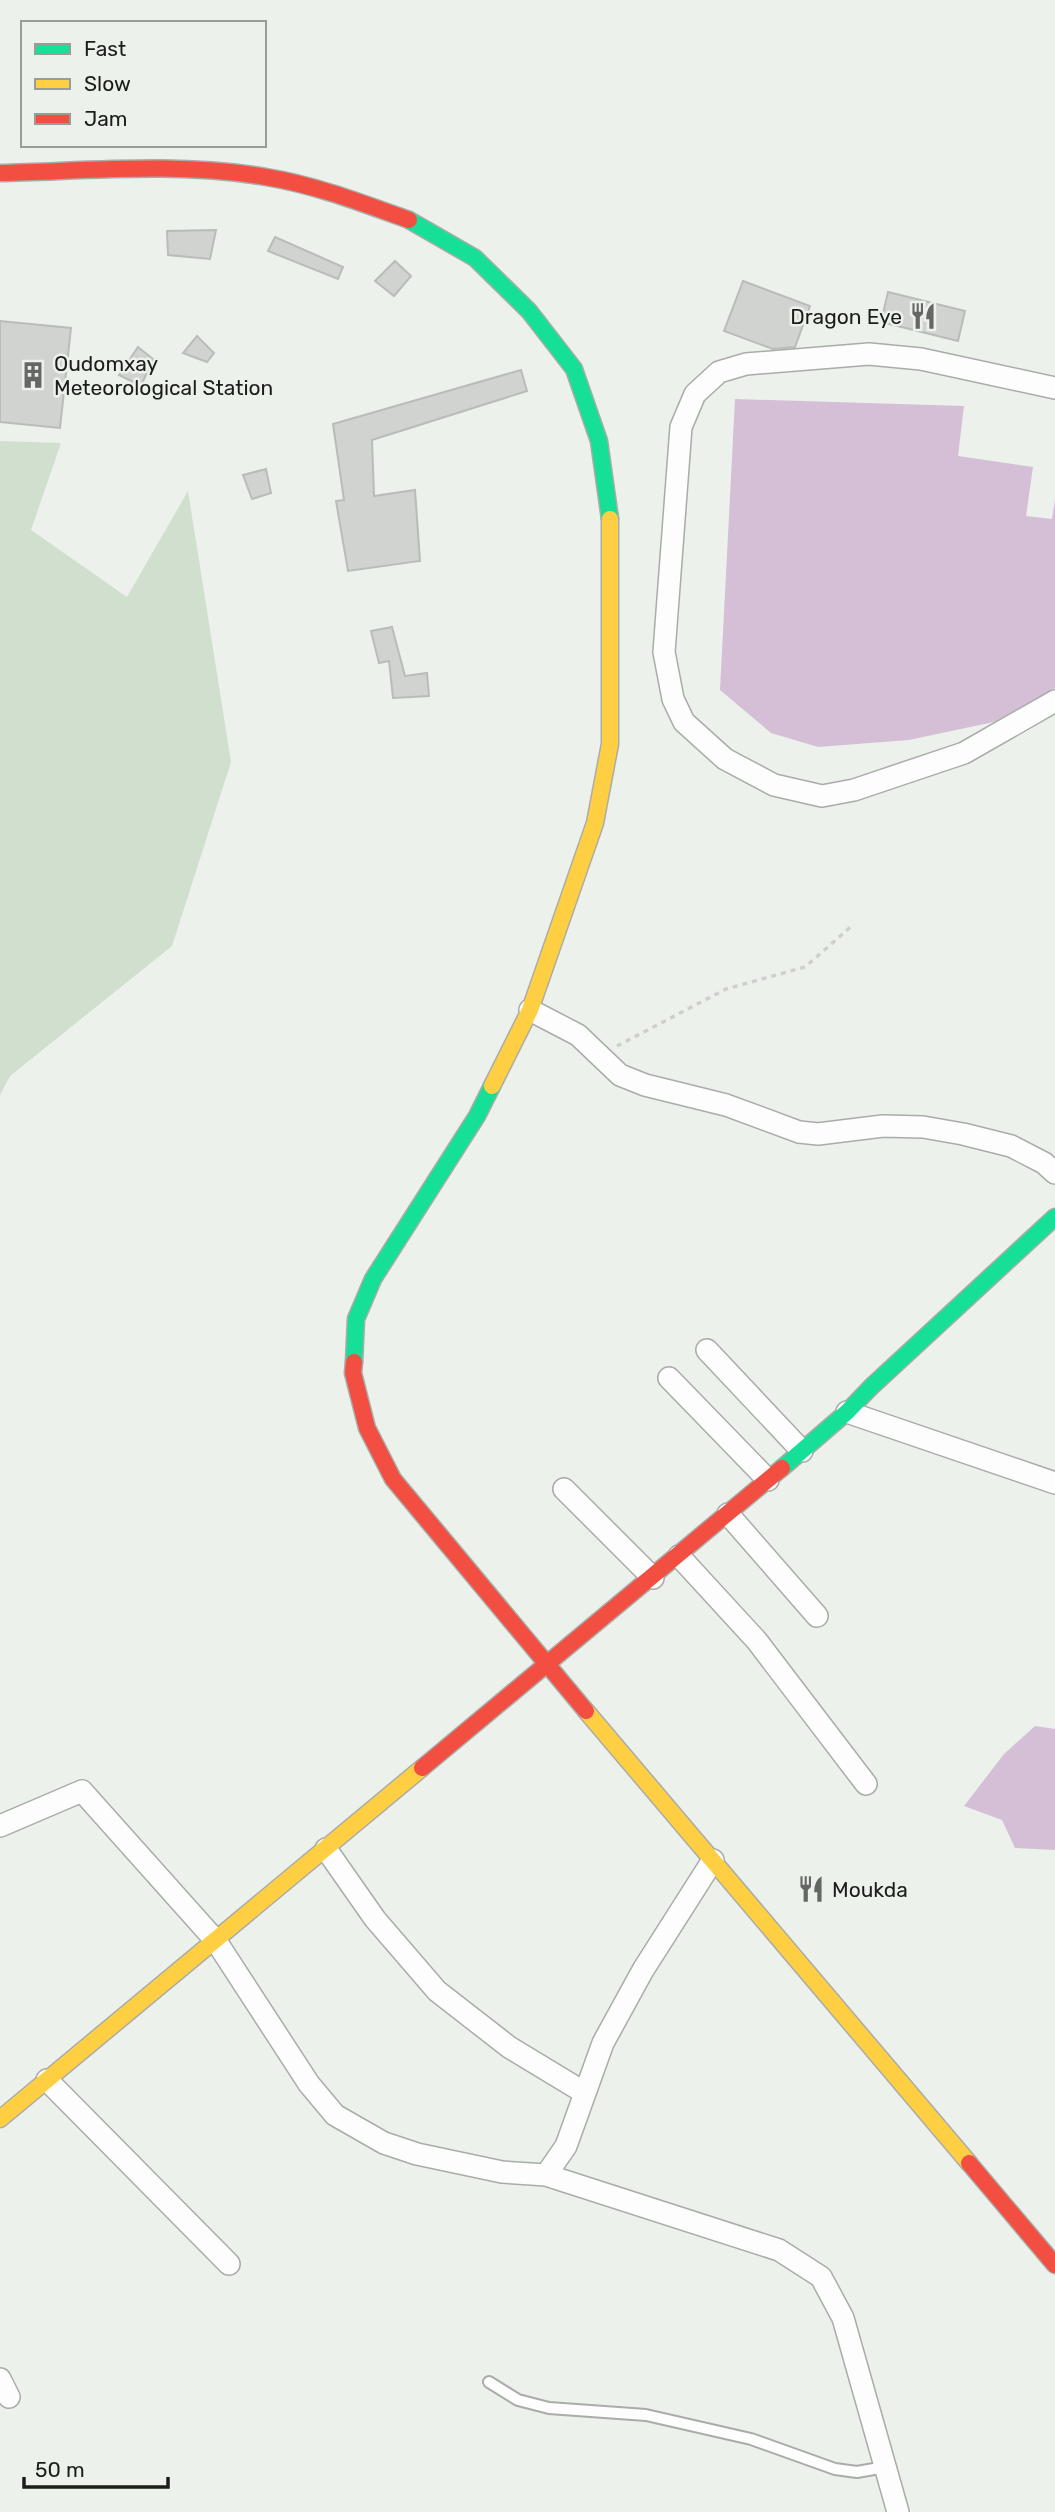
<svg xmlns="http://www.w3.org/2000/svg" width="1055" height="2512" viewBox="0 0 1055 2512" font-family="Rubik,sans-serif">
<rect width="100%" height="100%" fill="#edf1ec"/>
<path fill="#d0dfce" d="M0 441 61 443 31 530 127 597 188 491 231 762 172 946 10 1076 0 1095Z"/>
<path fill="#d5bfd7" d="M735 399 964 406 958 456 1033 467 1026 516 1052 519 1055 499V688L994 722 909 740 818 747 771 733 720 690Z
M1035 1726 1055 1729V1850L1015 1848 1002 1820 964 1806 1004 1754Z"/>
<path fill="#d0d3cf" stroke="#b9bcb9" stroke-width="2" d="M216 230 210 259 168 255 167 231Z
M275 237 343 267 338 279 268 251Z
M395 261 411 276 394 296 375 281Z
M743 281 810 306 795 347 773 349 724 331Z
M888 292 965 311 958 341 881 322Z
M0 321 71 328 60 428 0 422Z
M197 336 214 353 207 362 183 353Z
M138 347 153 359 141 386 119 375Z
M521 370 527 391 372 440 374 496 415 490 420 561 348 571 336 501 344 500 333 424Z
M266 469 271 493 252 499 243 475Z
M392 627 405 676 427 673 429 696 393 698 389 661 379 663 371 631Z"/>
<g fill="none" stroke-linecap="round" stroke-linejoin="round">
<defs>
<path id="lane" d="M489 2382 518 2400 549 2408 646 2415 751 2439 835 2469 857 2472 885 2467"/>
<path id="street" d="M1055 388 921 359 869 354 746 364 719 372 695 394 681 427 664 652 673 699 684 722 725 759 774 785 822 796 854 790 964 753 1055 701
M530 1010 578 1035 620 1075 645 1085 726 1105 799 1132 818 1134 883 1126 923 1127 963 1134 1011 1146 1044 1163 1055 1173
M707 1350 802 1451
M669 1378 768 1480
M847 1412 1055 1483
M564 1489 653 1578
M728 1514 817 1616
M679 1556 757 1641 866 1784
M0 1826 82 1791 216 1941 309 2084 335 2115 384 2143 417 2154 502 2172 546 2175 779 2250 821 2277 843 2318 898 2512
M326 1849 375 1919 437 1991 509 2047 585 2093
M47 2080 229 2264
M546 2175 566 2146 603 2043 643 1970 713 1860
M0 2379 9 2397"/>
<path id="fast" d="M409 220 475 258 529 311 574 369 599 441 610 519
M354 1362 356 1319 373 1279 477 1116 492 1086
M782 1468 847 1412 871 1387 1055 1217"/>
<path id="slow" d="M492 1086 530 1010 595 823 610 744V519
M586 1711 969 2163
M0 2119 422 1768"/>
<path id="jam" d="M0 173C88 171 179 162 266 177 315 185 362 203 409 220
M354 1362 353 1373 367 1428 393 1479 586 1711
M422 1768 782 1468
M969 2163 1055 2265"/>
</defs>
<use href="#lane" stroke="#a9aca8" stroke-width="14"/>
<use href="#street" stroke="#a9aca8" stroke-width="24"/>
<use href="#fast" stroke="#a9aca8" stroke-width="19"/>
<use href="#slow" stroke="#a9aca8" stroke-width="19"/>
<use href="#jam" stroke="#a9aca8" stroke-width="19"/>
<path stroke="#cfd0ce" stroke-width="3.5" stroke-dasharray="5 5" stroke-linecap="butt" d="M617 1046 726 989 805 967 854 924"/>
<use href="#lane" stroke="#fcfdfc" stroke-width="10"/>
<use href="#street" stroke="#fcfdfc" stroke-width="21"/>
<use href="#fast" stroke="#16e098" stroke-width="16"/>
<use href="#slow" stroke="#ffcf43" stroke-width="16"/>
<use href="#jam" stroke="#f24e42" stroke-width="16"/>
</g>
<defs>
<symbol id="restaurant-bare" viewBox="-9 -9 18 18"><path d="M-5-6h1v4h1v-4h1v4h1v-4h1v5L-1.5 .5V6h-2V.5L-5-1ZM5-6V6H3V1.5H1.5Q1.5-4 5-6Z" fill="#646764" stroke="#ecf2eb" stroke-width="2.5" paint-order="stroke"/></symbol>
<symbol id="building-bare" viewBox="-9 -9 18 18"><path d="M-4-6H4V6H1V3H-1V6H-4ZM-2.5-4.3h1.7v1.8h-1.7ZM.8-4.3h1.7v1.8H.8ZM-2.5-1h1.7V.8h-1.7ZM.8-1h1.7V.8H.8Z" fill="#646764" stroke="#ecf2eb" stroke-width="2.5" paint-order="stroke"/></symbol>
</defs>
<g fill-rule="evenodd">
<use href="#restaurant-bare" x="904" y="297" width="38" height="38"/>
<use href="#building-bare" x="14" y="356" width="38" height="38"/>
<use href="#restaurant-bare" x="792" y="1870" width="38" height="38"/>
</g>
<g text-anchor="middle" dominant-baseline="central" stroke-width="5" stroke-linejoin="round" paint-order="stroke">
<g font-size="21" fill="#1b1d1a" stroke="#ecf2eb" text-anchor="start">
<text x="902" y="316" text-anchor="end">Dragon Eye</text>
<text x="54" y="363">Oudomxay<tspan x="54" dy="24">Meteorological Station</tspan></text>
<text x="832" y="1889">Moukda</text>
</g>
</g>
<rect x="21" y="21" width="245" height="126" fill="#ecf2eb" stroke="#989d97" stroke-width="2"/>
<rect x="35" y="44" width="35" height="10" fill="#16e098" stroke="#989d97" stroke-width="2"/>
<text x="84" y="56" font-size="21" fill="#1b1d1a">Fast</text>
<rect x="35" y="79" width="35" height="10" fill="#ffcf43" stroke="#989d97" stroke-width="2"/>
<text x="84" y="91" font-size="21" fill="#1b1d1a">Slow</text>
<rect x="35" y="114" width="35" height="10" fill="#f24e42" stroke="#989d97" stroke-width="2"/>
<text x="84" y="126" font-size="21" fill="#1b1d1a">Jam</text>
<path d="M24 2477v10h144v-10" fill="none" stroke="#1b1d1a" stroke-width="3.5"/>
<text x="35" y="2477" font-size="21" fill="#1b1d1a" stroke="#ecf2eb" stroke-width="5" paint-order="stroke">50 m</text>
</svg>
